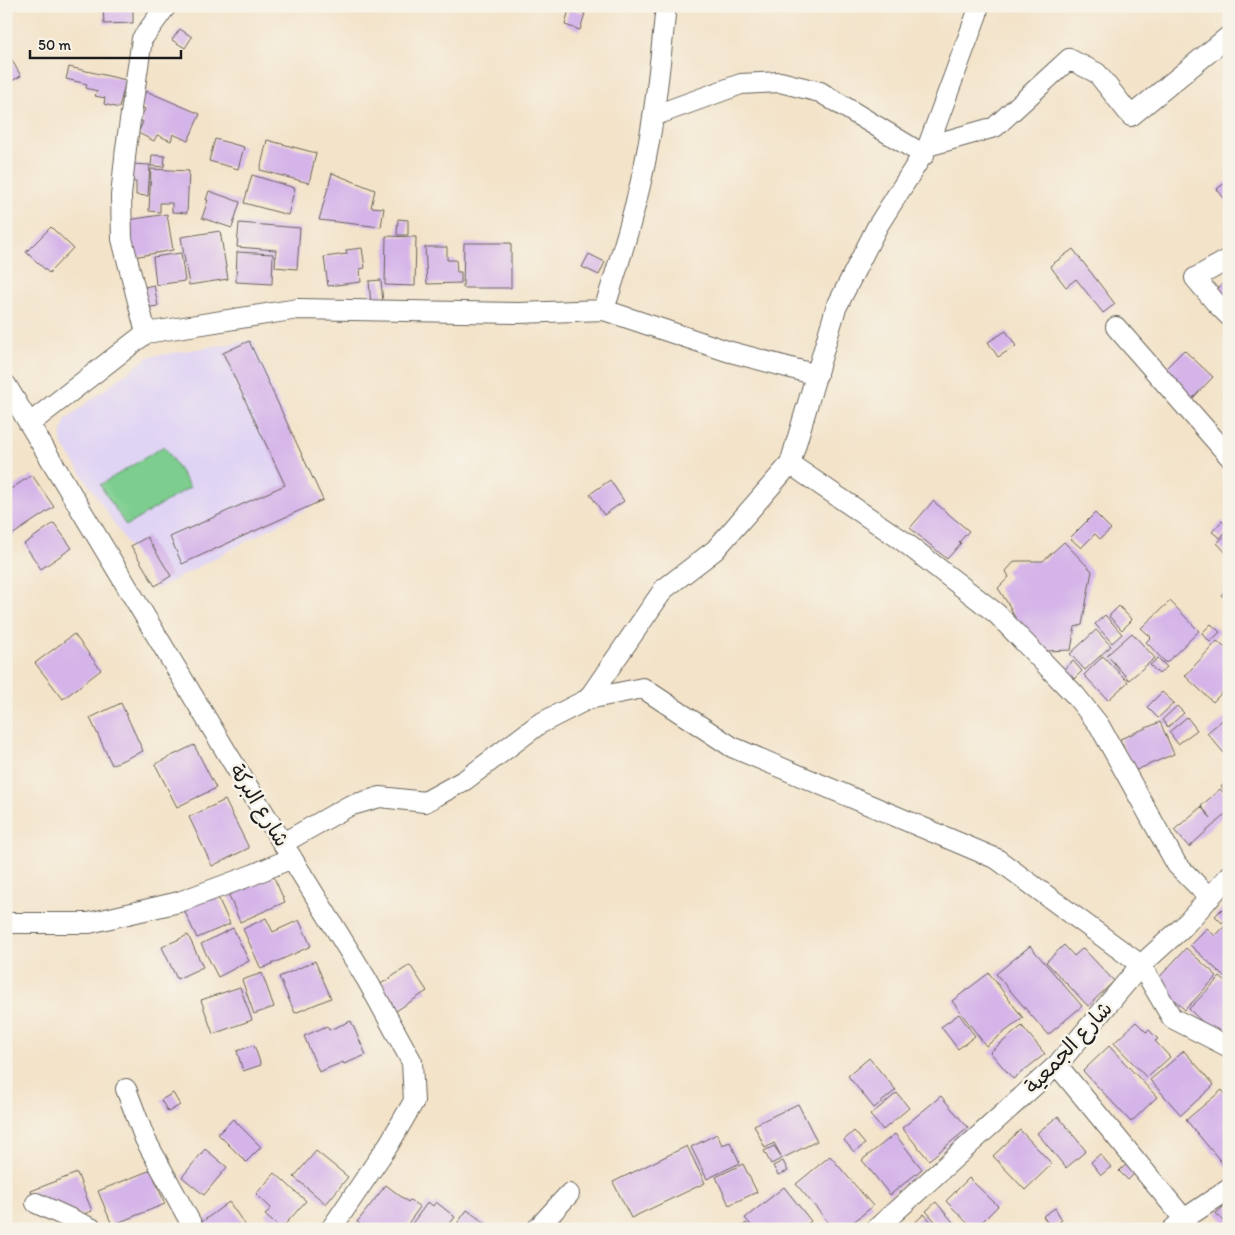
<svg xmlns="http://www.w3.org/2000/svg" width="1235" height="1235" viewBox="0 0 1235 1235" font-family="Itim,'Playpen Sans Arabic',sans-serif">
<rect width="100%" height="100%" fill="#f7f3e8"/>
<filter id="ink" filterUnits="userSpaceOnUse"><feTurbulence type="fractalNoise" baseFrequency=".02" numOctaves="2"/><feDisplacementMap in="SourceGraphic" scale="10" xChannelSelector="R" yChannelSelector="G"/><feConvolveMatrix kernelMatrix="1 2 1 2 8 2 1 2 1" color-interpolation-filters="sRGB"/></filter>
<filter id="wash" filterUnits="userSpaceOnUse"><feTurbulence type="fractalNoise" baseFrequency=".0096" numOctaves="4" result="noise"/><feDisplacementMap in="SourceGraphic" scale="20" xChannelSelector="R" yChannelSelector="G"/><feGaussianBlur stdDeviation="1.12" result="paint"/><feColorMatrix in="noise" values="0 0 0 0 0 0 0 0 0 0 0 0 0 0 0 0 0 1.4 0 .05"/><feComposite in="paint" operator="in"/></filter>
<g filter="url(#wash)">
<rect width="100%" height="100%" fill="#f3e3c9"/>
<path fill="#e0d4f4" d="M253 340 320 502 157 589 61 442 62 431 66 419 148 357Z"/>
<path fill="#7dce8e" stroke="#4c7555" d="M164 446 190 487 126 526 100 485Z"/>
<g id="blocks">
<path fill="#d5b4e9" d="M103 6H133V23L104 24Z
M569 9 585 13 580 30 565 25Z
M180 29 192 37 185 48 172 40Z
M6 50 21 76 6 84Z
M69 67 126 80 119 108 104 104 105 98 95 96 97 91 86 88 87 84 66 79Z
M146 91 200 114 188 141 173 134 171 141 157 135 154 141 138 133 143 122 140 120 145 109 139 106Z
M215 139 244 147 238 169 209 161Z
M267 140 316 153 309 183 260 170Z
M152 155 165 156 164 167 151 166Z
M129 164 150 165 148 196 136 195V182L129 181Z
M151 169 189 171 187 213 172 212V203H160V212L149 211Z
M332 173 375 190 371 207 384 208 381 227 319 220Z
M252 175 295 188 288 215 244 203Z
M1229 180V205L1217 189Z
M209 191 240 202 232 228 202 218 208 200H206Z
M167 214 173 250 134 257 128 220Z
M398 219 408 220V235H397Z
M239 223 300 228 297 269 275 267 276 250 237 247Z
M51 227 73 248 49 273 26 252Z
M220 231 228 279 189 285 181 237Z
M386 236 416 237 415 286 385 285Z
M464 243H511V288H463Z
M425 247H447V260H456L457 272H461V283L427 284Z
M362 248 365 268 360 269 361 282 328 286 324 257 347 254 346 250Z
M1073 249 1115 304 1103 313 1076 279 1066 287 1050 266Z
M237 252 273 254 272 284 236 282Z
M181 253 185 281 156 285 153 257Z
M589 254 605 262 599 275 582 267Z
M1229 278V307L1214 292Z
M381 280 383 304 371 305 369 281Z
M154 285 158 306 144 308 140 288Z
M1006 331 1016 346 998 357 988 342Z
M249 341 323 500 182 564 170 537 285 485 223 353Z
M1184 350 1213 377 1191 400 1162 372Z
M32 475 54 507 9 537 6 534V492Z
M610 480 624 501 604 515 590 494Z
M933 501 969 531 959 542 961 543 947 559 910 528Z
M1095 513 1111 529 1100 539 1095 534 1081 548 1070 538Z
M1222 521 1229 528 1220 538 1212 532Z
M54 523 72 548 41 569 24 544Z
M1229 532V556L1217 543Z
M147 537 171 576 155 586 131 546Z
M1064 542 1092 571 1082 625 1075 627 1071 650 1046 651 1021 632 1010 607 998 588 1009 577 1006 571 1015 561H1043Z
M1229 588V602L1221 595Z
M1170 601 1199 631 1166 663 1146 642 1151 637 1141 628Z
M1119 606 1132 620 1122 630 1109 616Z
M1105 615 1122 634 1112 643 1095 624Z
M1211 624 1220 632 1210 642 1202 633Z
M1096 630 1111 646 1085 670 1070 654Z
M1132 633 1155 658 1129 680 1107 655Z
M74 634 101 670 63 699 35 663Z
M1217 641 1229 651V685L1213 702 1185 676Z
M1103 656 1128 682 1108 700 1084 675Z
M1158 658 1167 667 1159 674 1150 665Z
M1073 661 1082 671 1073 680 1064 669Z
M1162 692 1174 703 1158 718 1147 707Z
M121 703 143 751 112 765 90 718Z
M1177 706 1184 713 1168 727 1162 720Z
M1227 716 1229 718V759L1207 733Z
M1187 717 1197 730 1178 744 1169 732Z
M1160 722 1174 754 1134 771 1120 739Z
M194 745 216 788 177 807 155 764Z
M1229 779V794L1221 787Z
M1220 789 1229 799V811L1189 847 1174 830 1201 807 1211 818 1201 806Z
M225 800 249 848 212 866 189 817Z
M272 873 285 902 240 922 228 893Z
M216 893 230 924 197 938 183 908Z
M1222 909 1229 916 1222 923 1215 916Z
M266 918 273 932 299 920 311 946 261 969 243 929Z
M1229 922V981L1190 945 1207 928 1215 936Z
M233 928 249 961 218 977 201 944Z
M188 935 203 967 177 979 162 947Z
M1064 945 1074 956 1083 948 1114 981 1088 1006 1046 962Z
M1030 946 1082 1006 1048 1035 996 974Z
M1186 948 1217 976 1185 1010 1155 982Z
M315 961 331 998 295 1013 279 977Z
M410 965 427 991 393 1013 376 987Z
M262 973 274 1007 254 1014 242 980Z
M989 973 1023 1018 986 1046 952 1001Z
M1220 977 1229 985V1040L1216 1035 1189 1009Z
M240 987 252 1020 213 1034 201 1000Z
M959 1014 975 1036 958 1049 941 1027Z
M351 1021 366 1055 344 1064 343 1062 319 1072 304 1036 327 1026 329 1030Z
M1136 1022 1146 1032 1149 1030 1158 1039 1155 1041 1170 1057 1147 1078 1114 1043Z
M1022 1026 1045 1054 1013 1079 990 1052Z
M254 1045 261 1065 243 1071 237 1051Z
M1109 1046 1157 1097 1131 1122 1083 1071Z
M1184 1051 1214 1085 1181 1115 1150 1080Z
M869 1058 896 1090 874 1108 848 1076Z
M1222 1090 1229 1099V1171L1186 1120Z
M173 1093 180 1105 168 1112 161 1100Z
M897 1093 909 1108 883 1130 870 1115Z
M941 1096 968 1128 929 1160 902 1128Z
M798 1104 817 1141 771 1164 764 1151 774 1146 781 1156 774 1143 765 1148 754 1125Z
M1058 1116 1086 1151 1066 1168 1037 1133Z
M233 1119 261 1147 246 1162 218 1134Z
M1020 1130 1052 1164 1025 1190 993 1156Z
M854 1131 865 1144 854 1152 844 1140Z
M717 1134 722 1145 730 1142 740 1163 707 1179 691 1147Z
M895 1134 922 1169 890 1195 862 1160Z
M687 1146 705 1183 631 1218 613 1182Z
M205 1149 227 1167 204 1195 182 1177Z
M316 1151 348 1177 326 1204 294 1177Z
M1100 1154 1111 1167 1101 1175 1091 1162Z
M830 1156 873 1206 845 1229H834L796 1184Z
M783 1161 788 1171 778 1175 773 1166Z
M1128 1163 1136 1172 1128 1180 1119 1171Z
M743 1164 757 1192 729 1205 716 1177Z
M151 1170 165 1204 112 1225 98 1191Z
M77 1173 92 1211 81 1215 33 1199 31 1191Z
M275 1173 306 1201 281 1229 265 1215 271 1208 256 1194Z
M969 1178 998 1206 975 1229H973L946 1201Z
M386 1185 408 1202 410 1200 420 1207 404 1229H366L357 1222Z
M784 1187 811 1221 801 1229H754L745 1218Z
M229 1202 248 1229H202L199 1224Z
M428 1202 433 1206 436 1202 455 1217 446 1229H408Z
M936 1202 957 1227 955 1229H942L926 1211Z
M1229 1202V1228L1216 1213Z
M1055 1208 1062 1220 1051 1228 1043 1216Z
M467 1210 493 1229H453Z
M924 1214 938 1229H908Z
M746 1223 750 1229H739Z
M810 1223 815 1229H804Z"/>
</g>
</g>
<g filter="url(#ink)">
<use href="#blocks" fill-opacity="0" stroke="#676259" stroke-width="1"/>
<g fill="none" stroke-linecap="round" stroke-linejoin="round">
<defs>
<path id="minor" d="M653 116 741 84 780 82 820 92 924 155
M928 146 995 127 1069 59 1097 73 1131 116 1229 36
M1229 259 1195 278 1216 303 1229 316
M604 310C621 256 638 203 648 147 657 101 661 53 666 6
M1116 327 1229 456
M146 333 122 239 121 196 126 148 142 39 166 6
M6 385 227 753 367 980 412 1062 414 1101 389 1144 331 1229
M29 424 146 333 298 309 519 313 604 310 727 351 817 375
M790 464 903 541 997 614 1075 695 1099 725 1177 865 1210 898
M588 699 664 589 715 550 790 464 836 308 877 227 928 146 977 14 978 6
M283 843 349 806 380 797 425 802 465 780 539 724 588 699 643 688 732 747 997 859 1141 965 1172 1018 1229 1047
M6 923H89L179 902 252 875 292 858
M1057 1065 1184 1219
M126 1089 145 1139 194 1229
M36 1203 93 1229
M537 1229 569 1194
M876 1229 1057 1065 1141 965 1184 926 1229 876
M1173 1229 1184 1219 1229 1189"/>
</defs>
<use href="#minor" stroke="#676259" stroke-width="22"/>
<use href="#minor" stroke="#fff" stroke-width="20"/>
</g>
</g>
<g text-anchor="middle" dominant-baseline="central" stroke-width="5" stroke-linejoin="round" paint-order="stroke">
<g font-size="21" fill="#1c1c1c" stroke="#f7f3e8">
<text transform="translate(260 805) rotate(58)">شارع البركة</text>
<text transform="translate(1068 1047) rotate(-47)">شارع الجمعية</text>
</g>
</g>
<rect width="1235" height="1235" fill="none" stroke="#f7f3e8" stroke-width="25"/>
<path d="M30 50v8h151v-8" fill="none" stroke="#1c1c1c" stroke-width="2.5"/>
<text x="38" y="50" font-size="15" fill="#1c1c1c" stroke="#f7f3e8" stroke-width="4" paint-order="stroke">50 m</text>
</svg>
